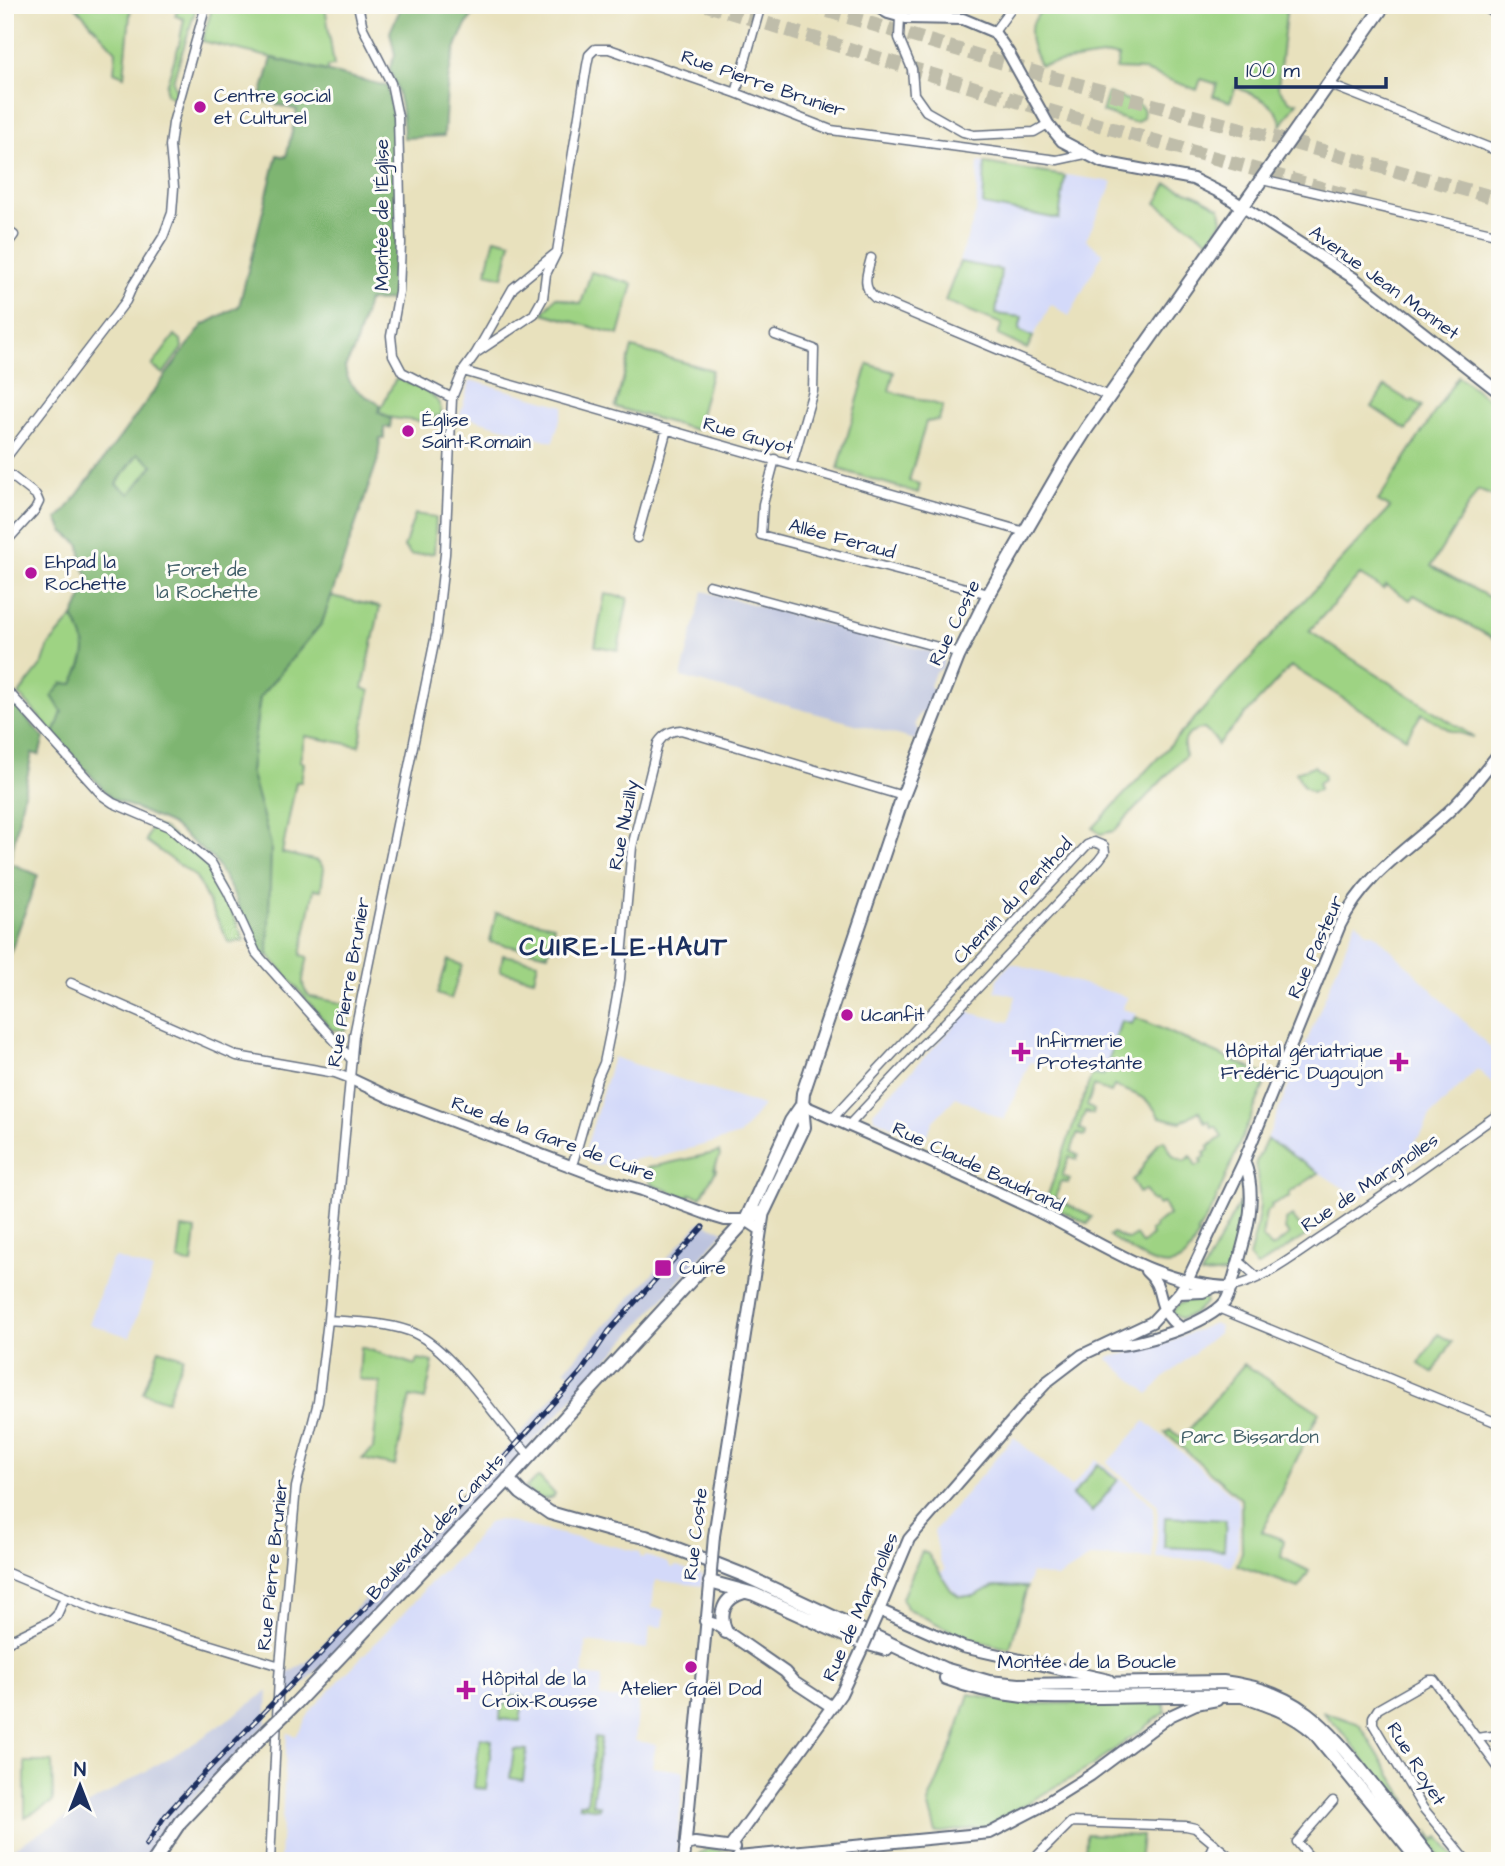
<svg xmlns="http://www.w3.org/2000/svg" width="1505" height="1866" viewBox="0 0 1505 1866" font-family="'Architects Daughter',sans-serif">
<rect width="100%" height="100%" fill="#fdfcf7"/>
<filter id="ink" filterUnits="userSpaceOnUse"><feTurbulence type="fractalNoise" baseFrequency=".0143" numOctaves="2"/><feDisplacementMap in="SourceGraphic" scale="14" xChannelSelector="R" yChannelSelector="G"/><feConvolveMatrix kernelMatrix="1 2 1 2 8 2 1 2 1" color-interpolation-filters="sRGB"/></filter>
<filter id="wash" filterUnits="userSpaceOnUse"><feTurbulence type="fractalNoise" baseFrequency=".00686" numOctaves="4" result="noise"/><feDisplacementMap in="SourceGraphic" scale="28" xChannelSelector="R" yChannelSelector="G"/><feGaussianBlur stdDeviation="1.57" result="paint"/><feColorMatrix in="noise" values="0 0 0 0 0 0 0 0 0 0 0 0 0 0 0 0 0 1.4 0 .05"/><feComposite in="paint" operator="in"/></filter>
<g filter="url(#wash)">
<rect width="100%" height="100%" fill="#e8e1bd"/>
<path fill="#d3d9f9" d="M978 162 1113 182 1086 240 1103 253 1069 316 1051 304 1027 349 998 335 1002 324 945 301 976 213Z
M470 380 564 406 553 442 460 415Z
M1356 921 1368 933H1374L1500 1057V1090L1477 1069 1430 1116 1423 1132 1415 1141 1427 1153 1359 1198 1267 1139Z
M1011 963 1128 997 1122 1009 1137 1013 1132 1024 1121 1021 1104 1075 1030 1062 1004 1120 956 1097 933 1121 924 1141 874 1118 873 1112 967 1012 1009 1022 1016 996 995 991 997 979Z
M613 1057 700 1086 763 1106 740 1135 652 1159 648 1157 598 1166 589 1163 586 1148Z
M116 1258 153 1270 130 1337 89 1324 111 1261Z
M1214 1323 1220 1326 1219 1332 1159 1382 1149 1394 1106 1358 1165 1344Z
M1145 1421 1236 1498 1239 1506 1238 1548 1231 1566 1218 1561 1156 1558 1158 1505 1107 1463Z
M1014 1437 1071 1487 1096 1459 1154 1506 1152 1558 1091 1557 1057 1578 1031 1573 1027 1587 994 1586 974 1596 966 1597 955 1593 941 1573 945 1569 941 1564 934 1531Z
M499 1520 635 1551 639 1553 641 1558 646 1556 668 1563 671 1568 676 1566 703 1575 702 1586 655 1580 652 1608 665 1610 663 1627 650 1626 648 1649 586 1642 583 1666 582 1675 602 1677 600 1697 639 1700 635 1741 656 1744 652 1767 684 1771 676 1858 669 1857 668 1861H280L287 1733 296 1736 312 1709 419 1597 424 1589 463 1553 488 1523Z"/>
<path fill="#bcc3de" d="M703 591 946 656 942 669 935 672 930 686 934 692 927 710 919 714 915 724 919 732 915 740 681 677Z
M700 1222 724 1231 430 1556 287 1701 288 1673 307 1662 426 1532 432 1534 573 1374 564 1370Z
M268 1691 266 1724 191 1801 148 1861H5V1853L196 1742Z"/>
<path fill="#9ed383" stroke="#5c8170" stroke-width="2" d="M74 5H131L124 76 114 72 116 51Z
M179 5H197L173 81 177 94 175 99 166 94V86L179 45 184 19 175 16Z
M213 5H325L334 66 327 67V71L202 41Z
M1045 5H1287L1278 87 1290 102H1297L1281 126C1281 104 1253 95 1236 87L1230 102 1213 96 1217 84 1201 79 1197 90 1142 70 1116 69 1119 57 1110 55 1040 65C1027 37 1025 30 1045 5Z
M1108 93 1138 104 1144 110 1143 117 1137 122H1132L1102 112Z
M985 163 1065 176 1059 219 983 205Z
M1167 184 1197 195 1220 208 1222 221 1209 241 1156 203Z
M495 238 511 242 503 277 486 273Z
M960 262 1001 270 996 314 1022 317 1019 330 1033 337 1027 349 998 335 1002 324 945 301Z
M591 272 633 284 619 335 543 313 556 297 581 304Z
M175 335 181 340 182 348 163 374 152 366Z
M632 348 712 370 696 430 615 407Z
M868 364 894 372 889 391 943 406 939 420 926 422 909 481 920 484 918 493 838 469Z
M1458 376 1500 408V499L1478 490 1431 566 1500 603V642L1414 595 1410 600 1386 585 1383 589 1360 575 1309 631 1474 737 1451 731 1422 713 1406 738 1291 666 1217 745 1216 740 1204 729C1189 729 1180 741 1186 755L1114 831 1100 834 1093 828 1390 508 1378 501Z
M400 379C419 388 441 392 442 416H435V423L392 418 379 412 395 380Z
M1385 386 1411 402 1413 400 1422 406 1407 430 1372 407Z
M138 454 153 465 130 495 116 484Z
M415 514 436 517 434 553 411 555 404 547Z
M605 594 628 598 618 650 595 646Z
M331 596 380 607 363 688 370 691 359 746 305 736 300 761 304 763 301 782H296L282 853 318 861 324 868 321 890 314 889 301 955 308 957C305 971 297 988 311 997L351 1005 346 1030H332L267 953 271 845 250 771 260 697 322 623Z
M73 617 85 640 86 657 54 734 19 694 43 663 49 645Z
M1314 766 1323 774 1324 779 1318 783 1319 790 1312 792 1303 786 1296 772Z
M152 824 166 830 208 866 221 887 244 940 229 943 196 877 146 841Z
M496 913 554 925 548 954 490 942Z
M503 955 538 962 534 979 500 971Z
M448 960 462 965 451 999 437 994Z
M1135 1017 1268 1076 1213 1207 1197 1233 1199 1234C1195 1242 1191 1252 1184 1258 1163 1278 1129 1248 1109 1236L1113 1233 1128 1240 1136 1235 1142 1244 1152 1235 1150 1231 1155 1228 1154 1226 1169 1215 1163 1203 1158 1205 1155 1200 1152 1201 1145 1190 1139 1193 1132 1180 1137 1176 1158 1143 1164 1140 1173 1156 1184 1161 1191 1156 1196 1166 1202 1163 1200 1160 1206 1156 1204 1153 1209 1150 1208 1147 1222 1137 1216 1126 1212 1128 1209 1121 1205 1123 1199 1111 1181 1122 1159 1117C1150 1097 1133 1093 1114 1086L1111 1092 1094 1086 1087 1106 1094 1110 1093 1114 1085 1112 1079 1129 1086 1132 1085 1136 1077 1134 1071 1152 1078 1155 1077 1159 1069 1157 1062 1176 1070 1179 1068 1183 1061 1181 1055 1198 1092 1217 1088 1224 1045 1203 1092 1074 1104 1075 1121 1021 1132 1024Z
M1267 1139 1319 1173 1289 1193 1290 1196 1271 1205 1272 1208 1266 1212 1262 1237 1272 1248 1289 1235 1285 1229 1286 1220 1292 1216 1307 1235 1257 1267 1249 1257 1256 1230 1260 1205 1256 1162Z
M719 1152 720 1156 714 1169 716 1170 701 1197 690 1194 688 1198 651 1184 647 1168Z
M1245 1192 1244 1223 1228 1273 1201 1275Z
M182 1228 196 1230 192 1264 178 1260Z
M1199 1295 1204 1297 1206 1302 1194 1314 1181 1319 1172 1313 1177 1305Z
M1438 1334 1452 1342 1433 1373 1419 1364Z
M361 1347 416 1365 418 1359 433 1362 425 1400 410 1397 395 1466 362 1459 373 1449 380 1383 359 1379Z
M159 1349 183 1357 167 1401 143 1393Z
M1244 1364 1319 1412 1262 1532 1284 1540 1281 1557 1309 1571 1299 1588 1237 1565 1242 1552 1241 1499 1165 1433 1170 1430 1182 1438Z
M1098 1464 1118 1480 1092 1512 1072 1496Z
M539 1477 555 1494 553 1497C541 1502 534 1496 525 1488Z
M1165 1517 1226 1520 1224 1550 1164 1547Z
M922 1551 928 1554 951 1590 959 1596H974L994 1586 1027 1587 1010 1649 965 1638 906 1608 902 1598Z
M507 1694 524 1697 520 1721 500 1719 501 1705H506Z
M969 1694 1026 1704 1163 1702 1166 1712 1089 1768 985 1827 936 1833 928 1803 953 1744Z
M1322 1711 1357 1723 1361 1727 1407 1801 1391 1796 1344 1734Z
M595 1737 601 1738 592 1804 600 1806 598 1809 579 1806V1803H587Z
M480 1738 492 1740 486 1789 474 1788Z
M514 1749 527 1750 523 1780 510 1778Z
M25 1762H52L53 1802 25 1817Z
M1430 1833 1435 1840 1439 1837 1457 1861H1442L1431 1843Z
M1086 1834 1142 1836 1139 1861H1085Z
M710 1848 728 1852 732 1861H697L700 1853Z"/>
<path fill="#7eb571" stroke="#4c7268" stroke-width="2" fill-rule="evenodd" d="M402 5H480C474 14 466 23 462 33 446 63 446 104 444 136L404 138C403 113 400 92 389 69L395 55 390 32Z
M272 58 387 86C403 155 398 229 395 300L368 301 354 350 345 367C347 388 364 395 381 405L378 412 391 419 390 428 384 427V439H380L378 459 322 623 260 697 250 771 271 845 268 957 261 954 251 938 233 893 214 860 171 824 111 798 54 734 62 712 52 696 62 683 73 684C88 652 90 649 73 617L90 580 82 565 80 545 63 531 57 519 66 510 203 325 239 306 277 155 286 157 297 110 260 100ZM138 454 153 465 130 494 116 484Z
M5 694 44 738 39 755 32 753 10 863 38 875 5 968Z"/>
</g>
<g filter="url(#ink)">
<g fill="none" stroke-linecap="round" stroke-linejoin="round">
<path stroke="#bfbdaa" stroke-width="14" stroke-dasharray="14 7" stroke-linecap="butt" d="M707 5 1046 110 1370 202
M808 5 1057 79 1500 199"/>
<defs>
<path id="minor" d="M358 5 363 28 391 83 398 117 401 243 399 292 391 336 393 355 402 372 452 398
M1480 5 1500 16
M900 17 899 38 912 69 914 94 926 111 963 132 974 135 1034 132 1048 124
M994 32 1014 5
M1328 84 1500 152
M736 93 761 5
M1262 180 1500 235
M5 229 14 235 5 247
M871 258C867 273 861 287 875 298L1109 396
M775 335 814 349 813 391 792 464
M476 353 534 314 543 298 546 274 557 252 587 65 589 55 595 49H609L736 93 831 130 1057 160 1085 154
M463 371 1025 532
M5 459 126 301 133 285 163 237 172 213 174 187 170 146 173 123 206 5
M775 459 763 504 761 535 989 594
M5 471 36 495 39 502 35 510 5 543
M637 538 667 429
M709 585 960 653
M5 688 103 796 113 803 169 827 212 864 228 892 256 953 352 1060
M71 983 237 1056 335 1073 351 1079
M832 1119 1087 845 1094 842 1104 846 1105 852 1099 860 939 1029 920 1047 915 1055 848 1126
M572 1166 597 1079 604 1063 612 1024 620 979 632 847 658 743C664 734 670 731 681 730L903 796
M1239 1261 1257 1277
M1231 1287C1261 1281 1290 1259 1315 1242 1378 1201 1439 1156 1500 1113
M1218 1308 1500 1424
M328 1320C355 1322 383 1322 409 1331 452 1346 496 1422 530 1455
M5 1572 102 1612 280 1666
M5 1643 52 1620 57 1615 65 1597
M1476 1738 1500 1735
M270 1861 279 1677 296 1487 318 1402 328 1320 354 1035 436 634 445 554 452 398 463 371 476 353 513 288 557 252
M1032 1861 1071 1822 1186 1826 1195 1828 1235 1861
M1206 1861 1214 1843
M1313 1861 1297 1842 1333 1801
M1467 1861 1423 1808 1373 1724V1717L1378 1709 1429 1680H1434L1500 1770"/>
<path id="tertiary" d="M874 5 888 13 906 18 963 19 994 32 1008 52 1048 124 1062 141 1102 162 1193 179 1223 194 1355 279 1500 393
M351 1079 391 1098 610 1181 642 1190 715 1217 725 1220H746L761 1230
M802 1105C880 1139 958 1173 1035 1210 1097 1240 1158 1286 1231 1287
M1146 1271C1168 1289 1152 1308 1181 1328
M1179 1293 1203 1292 1214 1287
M1111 1345C1137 1347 1209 1323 1225 1302 1230 1295 1231 1285 1234 1277 1244 1241 1260 1199 1244 1161
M714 1536 764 1211
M879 1610 963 1647 1109 1680
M877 1615 909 1539 1033 1397 1048 1381 1082 1355 1152 1322 1179 1293 1187 1281 1244 1161 1340 925C1365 874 1407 850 1447 813 1467 795 1483 773 1500 752
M705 1621 715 1624 746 1645 785 1672 794 1682 832 1707
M685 1845 695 1843 734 1848
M730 1847 841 1694 863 1647
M738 1857 990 1833 1038 1808 1091 1775 1170 1716 1196 1704 1217 1700
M684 1861 711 1574"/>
<path id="secondary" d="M746 1220 791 1121 802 1105
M508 1479 521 1493 550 1513 613 1531 646 1537 698 1557 746 1576 944 1669 989 1682 1019 1685 1223 1682C1297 1691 1325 1725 1369 1780 1390 1807 1411 1834 1432 1861
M710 1582 754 1594 855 1640 886 1649
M726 1632C718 1614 723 1598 744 1592
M946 1678C1001 1699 1043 1698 1101 1697 1148 1696 1195 1695 1242 1696 1269 1705 1293 1713 1314 1732L1419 1861
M296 1703 504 1484 746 1220 764 1211 804 1127 802 1105 803 1093 903 796 958 657 989 594 1066 461 1087 428 1384 5
M154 1861 180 1822 259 1739"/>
</defs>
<use href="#minor" stroke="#636d7f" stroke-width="11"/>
<use href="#tertiary" stroke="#636d7f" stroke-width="14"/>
<use href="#secondary" stroke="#636d7f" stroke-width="16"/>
<use href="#minor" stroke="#fff" stroke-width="8"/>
<use href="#tertiary" stroke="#fff" stroke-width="10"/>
<use href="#secondary" stroke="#fff" stroke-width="12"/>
<defs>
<path id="rail" d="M146 1845 165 1816 191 1787 424 1547 581 1372 609 1331 703 1227"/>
</defs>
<use href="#rail" stroke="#1b2f5e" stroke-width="5"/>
<use href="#rail" stroke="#fdfcf7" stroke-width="2.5" stroke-dasharray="8" stroke-linecap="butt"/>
<defs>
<path id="tertiary-bridge" d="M711 1571 714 1536
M863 1647 877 1615"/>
<path id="secondary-bridge" d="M259 1739 296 1703"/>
</defs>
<use href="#tertiary-bridge" stroke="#636d7f" stroke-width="14" stroke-linecap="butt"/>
<use href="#secondary-bridge" stroke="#636d7f" stroke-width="16" stroke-linecap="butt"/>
<use href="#tertiary-bridge" stroke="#fff" stroke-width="10"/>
<use href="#secondary-bridge" stroke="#fff" stroke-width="12"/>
</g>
</g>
<g fill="#b5179e" stroke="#fdfcf7" stroke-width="2.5">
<circle cx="200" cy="107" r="7"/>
<circle cx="408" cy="431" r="7"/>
<circle cx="31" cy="573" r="7"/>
<circle cx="847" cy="1015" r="7"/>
<path d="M1017.5 1041.5h7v7h7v7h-7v7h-7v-7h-7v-7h7z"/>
<path d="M1395.5 1051.5h7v7h7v7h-7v7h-7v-7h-7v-7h7z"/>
<rect x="654" y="1259" width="18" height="18" rx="3.5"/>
<circle cx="691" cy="1667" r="7"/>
<path d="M462.5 1679.5h7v7h7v7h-7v7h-7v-7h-7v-7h7z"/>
</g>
<g text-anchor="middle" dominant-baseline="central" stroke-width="6" stroke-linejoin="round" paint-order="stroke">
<g font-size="19" fill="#1b2f5e" stroke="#fdfcf7">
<text transform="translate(763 84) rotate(19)">Rue Pierre Brunier</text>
<text transform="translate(382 215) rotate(-90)">Montée de l'Église</text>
<text transform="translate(1384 283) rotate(36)">Avenue Jean Monnet</text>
<text transform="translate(748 436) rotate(16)">Rue Guyot</text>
<text transform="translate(842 539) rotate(15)">Allée Feraud</text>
<text transform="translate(955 623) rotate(-64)">Rue Coste</text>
<text transform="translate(624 825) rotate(-79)">Rue Nuzilly</text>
<text transform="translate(1013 901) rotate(-47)">Chemin du Penthod</text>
<text transform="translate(1316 947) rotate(-66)">Rue Pasteur</text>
<text transform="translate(349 982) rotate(-80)">Rue Pierre Brunier</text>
<text transform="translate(553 1139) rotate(20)">Rue de la Gare de Cuire</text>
<text transform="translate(978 1167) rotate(25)">Rue Claude Baudrand</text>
<text transform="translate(1370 1183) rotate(-34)">Rue de Margnolles</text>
<text transform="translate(436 1527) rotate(-47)">Boulevard des Canuts</text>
<text transform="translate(696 1534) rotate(-83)">Rue Coste</text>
<text transform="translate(273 1565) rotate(-84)">Rue Pierre Brunier</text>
<text transform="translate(861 1607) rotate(-66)">Rue de Margnolles</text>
<text x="1087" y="1662">Montée de la Boucle</text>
<text transform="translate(1416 1764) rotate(58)">Rue Royet</text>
</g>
<g font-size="19" fill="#1b2f5e" stroke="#fdfcf7" text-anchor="start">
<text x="214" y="96">Centre social<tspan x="214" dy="22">et Culturel</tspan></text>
<text x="422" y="420">Église<tspan x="422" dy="22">Saint-Romain</tspan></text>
<text x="45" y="562">Ehpad la<tspan x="45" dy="22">Rochette</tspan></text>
<text x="861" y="1015">Ucanfit</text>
<text x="1037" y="1041">Infirmerie<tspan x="1037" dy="22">Protestante</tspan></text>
<text x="1383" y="1051" text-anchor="end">Hôpital gériatrique<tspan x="1383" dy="22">Frédéric Dugoujon</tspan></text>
<text x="679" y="1268">Cuire</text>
<text x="482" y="1679">Hôpital de la<tspan x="482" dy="22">Croix-Rousse</tspan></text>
<text x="691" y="1689" text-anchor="middle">Atelier Gaël Dod</text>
</g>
<g font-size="19" fill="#426069" stroke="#fdfcf7">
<text x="207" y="570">Foret de<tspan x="207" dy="22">la Rochette</tspan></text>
<text x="1250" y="1437">Parc Bissardon</text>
</g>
<g font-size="26" font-weight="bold" letter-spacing="2" fill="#1b2f5e" stroke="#fdfcf7">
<text x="624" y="947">CUIRE-LE-HAUT</text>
</g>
</g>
<rect width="1505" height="1866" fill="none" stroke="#fdfcf7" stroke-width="28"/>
<g transform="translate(80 1786)" stroke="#fdfcf7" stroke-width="5" paint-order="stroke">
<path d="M0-5L12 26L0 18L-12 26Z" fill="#1b2f5e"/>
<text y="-10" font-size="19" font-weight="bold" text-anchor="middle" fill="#1b2f5e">N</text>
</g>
<path d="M1236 77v10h150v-10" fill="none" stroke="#1b2f5e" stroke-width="3.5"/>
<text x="1246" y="77" font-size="21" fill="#1b2f5e" stroke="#fdfcf7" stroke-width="5" paint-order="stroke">100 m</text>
</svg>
